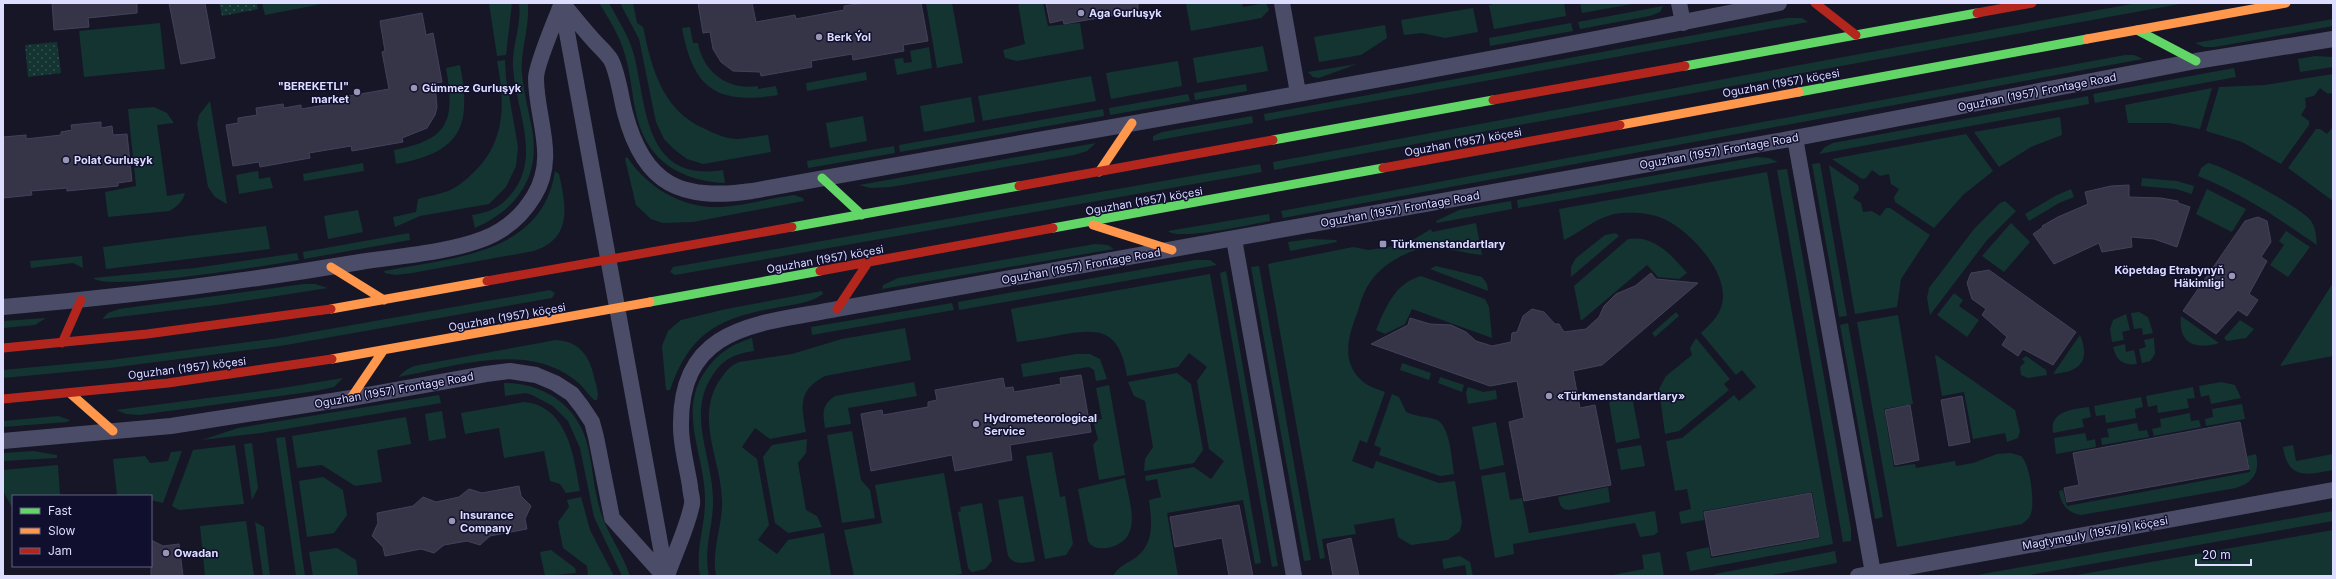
<svg xmlns="http://www.w3.org/2000/svg" width="2336" height="579" viewBox="0 0 2336 579" font-family="Inter,sans-serif">
<defs>
<pattern id="park-dots" width="8" height="8" patternUnits="userSpaceOnUse"><rect width="8" height="8" fill="#133431"/><path d="M2 2h.1M6 6h.1" fill="none" stroke="#355150" stroke-width="1.8" stroke-linecap="round"/></pattern>
</defs>
<rect width="100%" height="100%" fill="#171627"/>
<path fill="#133431" d="M262 3H327L265 15Z
M489 3H512L506 55 497 56Z
M519 3H528V7C529 30 520 52 522 74 524 95 530 115 533 135 539 180 514 211 475 228L472 215C492 212 503 206 515 189 540 153 515 107 513 67 512 45 522 24 519 3Z
M599 3H609C618 20 629 36 634 55 647 107 644 183 723 170L725 183C682 181 648 162 637 117 632 97 631 75 625 55 620 36 609 19 599 3Z
M620 3H633L637 23 643 27C652 69 662 110 705 129 715 134 727 139 738 139 748 138 758 136 768 135L771 152 703 164 687 159 675 150 664 139 656 122 639 39Z
M926 3H952L963 63 937 68Z
M1018 3H1043L1048 26 1080 23 1084 49 1017 61 1005 58 1003 50 1025 44Z
M1193 3H1242L1243 7 1266 3 1269 10 1261 18 1191 31 1186 4Z
M1498 3H1564L1566 16 1494 29 1489 5Z
M1580 3H1638L1582 13Z
M2137 3H2185L1274 170 1273 162Z
M1663 6 1660 12 1650 16 1580 29 1578 22Z
M1473 8 1478 32 1445 38 1422 33 1404 35 1401 20Z
M1787 18H1802L1808 22 1265 121 1264 114Z
M2333 19V26L2215 47H2204L2195 43Z
M160 23 165 69 84 77 79 31Z
M1571 23 1573 31 1490 46 1489 38Z
M1385 25 1387 38 1361 55 1319 62 1314 37Z
M690 27 693 43H698C703 72 728 91 758 86V89L776 86 778 95C717 105 693 89 682 28Z
M1263 46 1268 71 1197 83 1193 58Z
M929 47 932 68 897 75 894 59 903 58 904 63 912 62 910 51Z
M2125 55H2134L2143 59 1283 218 1281 211Z
M2315 56 2333 57V67L2300 72 2298 59Z
M505 60 506 78 518 147 516 166 506 187 489 204 420 216 395 227 393 217 416 212 418 199C427 196 438 195 448 191 458 187 467 179 475 171 506 140 505 102 497 61Z
M1178 61 1182 86 1111 99 1106 73Z
M1357 64 1319 78 1313 77 1308 72Z
M460 65C472 127 461 152 396 164L394 150C450 140 455 120 446 68Z
M2234 68 2236 77 2095 103 2093 94Z
M866 72 867 80 807 91 806 83Z
M2333 74 2332 93 2328 94 2320 88 2314 96 2305 98 2306 107 2301 115 2309 121V125L2281 164 2242 142 2206 131 2219 87 2265 85Z
M1091 76 1096 101 983 121 978 96Z
M1246 84 1247 91 1195 100 1194 93Z
M2212 88 2200 129 2169 123H2128L2125 105Z
M1188 94 1190 101 1110 115 1109 108Z
M2088 96 2089 104 1819 154 1825 147 1833 143Z
M971 97 975 122 924 132 920 106Z
M210 101 227 204 215 197 208 187 197 124 199 115Z
M154 107 167 113 174 123 157 125 167 196 185 193C183 201 176 208 169 211L108 217 105 192 136 186 128 109Z
M1103 109 1104 116 900 152 899 145Z
M863 116 867 141 830 148 826 123Z
M1252 116 1253 123 1153 141V136L1162 132Z
M2060 117 2062 135 2031 147 1999 167 1974 132Z
M2333 127V201L2288 168 2316 129H2320L2327 134Z
M1966 134 1993 171 1963 195 1934 228 1895 202 1894 197 1899 189 1891 184 1889 174 1880 176 1872 170 1866 178 1862 179 1832 159Z
M1096 143 1087 151 1074 155 891 187 870 188 859 185Z
M894 146 895 153 808 168 807 161Z
M627 157C648 188 683 209 721 207 745 206 769 198 794 195L803 198 804 201 693 222 663 223 651 219 636 205 625 159Z
M1757 157 1769 158 1778 162 1518 208 1517 200Z
M363 163 364 171 304 181 303 174Z
M1820 163 1847 316 1839 317 1812 164Z
M2208 163C2225 166 2302 208 2311 221 2316 228 2316 237 2317 245 2279 219 2242 193 2198 176L2201 168Z
M1260 164 1262 172 675 275 670 272 673 267Z
M1829 165 1858 185 1859 190 1853 198 1861 203 1863 212 1872 211 1880 216 1886 208H1890L1930 235 1901 279 1897 307 1855 314Z
M1787 169 1851 529V541L1843 542 1777 170Z
M258 171 259 179 270 177 273 188 239 194 236 175Z
M555 171 559 174C566 206 573 238 534 251L412 273 395 275 385 273 384 271C450 258 543 255 555 171Z
M1767 172 1833 544 1690 571 1686 552 1709 547 1711 558 1820 538 1812 492 1703 511 1704 520 1681 524 1679 512 1691 509 1687 489 1675 491 1666 441 1682 438 1734 395 1739 401 1756 387 1742 370 1736 375 1701 333C1710 324 1719 317 1722 304 1730 273 1690 231 1664 219 1652 213 1635 212 1622 213 1598 215 1585 230 1564 240L1559 209Z
M2142 178 2177 181 2194 186 2192 194 2176 189 2141 186Z
M2071 189 2074 197 2059 203 2029 221 2025 214 2055 196Z
M2207 189 2246 209 2232 232 2196 214Z
M1511 201 1512 209 1437 223 1436 221 1459 210Z
M2005 201 2016 211 1987 240 1930 315 1927 298 1929 288 1974 229 2000 203Z
M358 210 363 232 328 239 324 216Z
M1269 214 1270 221C1252 224 1179 241 1168 231Z
M1476 223 1482 255C1457 253 1436 242 1410 252 1395 258 1380 268 1371 281 1364 290 1361 301 1358 311 1349 334 1340 360 1361 380 1367 386 1377 389 1385 392L1367 443 1360 440 1352 461 1373 469 1376 461 1439 483 1455 481 1462 522 1460 531 1448 540 1411 545 1398 537 1394 518 1354 525 1356 534 1322 539 1325 558 1320 559 1268 264 1353 247 1369 250 1394 246 1411 241 1431 229 1432 232Z
M2011 223 2030 242 2004 272 1982 256Z
M266 226 270 249 106 269 103 247Z
M2286 231 2310 247 2288 277 2270 265 2284 245 2279 241Z
M409 233 410 240 304 259 303 252Z
M1616 233 1619 236 1571 277V267L1576 258 1605 235Z
M1310 239 1336 240 1337 242 1290 251 1288 242Z
M1628 239C1655 235 1671 255 1687 273L1679 279 1658 277 1647 265 1581 321 1574 286Z
M1095 244 1108 245 1114 249 882 289 883 285 898 278Z
M297 253 299 260C271 265 107 292 93 278L195 268Z
M82 256 83 268 73 263 31 268 30 261Z
M1195 260H1210L1217 265 959 310 958 302Z
M1259 266 1311 560 1304 561 1251 267Z
M1436 266 1482 277 1487 284 1488 291 1430 269Z
M1226 271 1278 566 1272 567 1220 273Z
M1210 274 1261 563 1255 564 1243 500 1167 513 1178 576H1113C1118 567 1124 565 1132 560 1155 547 1152 522 1149 500L1161 497 1157 479 1146 481 1145 476 1194 467 1211 479 1224 461 1209 449 1197 381 1207 367 1189 353 1178 367 1127 376C1120 335 1106 327 1066 334 1050 337 1033 340 1017 342L1011 309Z
M1421 276 1485 299 1489 307 1492 338 1412 309 1405 324 1385 334 1376 330C1386 307 1395 283 1421 276Z
M2333 283V356L2280 366Z
M304 284H315L328 288 224 304 102 319 108 313 119 309Z
M550 290 555 293 552 298 280 346 110 368 3 378V370L110 360 279 338Z
M822 291 823 294C811 303 795 304 780 307 721 317 690 331 670 390H666L662 346 668 331 681 320 726 309Z
M1954 293 1963 300 1959 306 1979 320 1967 337 1937 315Z
M952 303 954 310 812 335 811 327Z
M1676 312 1679 316 1655 337 1652 333Z
M2139 312 2148 317 2153 333 2143 335 2142 328 2134 329 2131 313Z
M2126 314 2130 330 2122 332 2124 340 2112 342 2110 329 2113 320Z
M1898 315 1913 404 1884 409 1894 467 1915 464 1916 468 1955 461 1956 466 1973 463 1997 454 2011 453 2021 456C2030 464 2035 501 2031 513 2030 518 2026 521 2022 524L1897 547 1857 322Z
M2181 316 2219 343C2195 350 2178 344 2181 316Z
M46 318 35 325 3 328V321Z
M2240 320 2254 329 2246 338 2227 341 2224 338Z
M1848 323 1883 517 1875 519 1840 325Z
M905 328 911 360 825 376C798 390 801 406 806 432L770 439 755 428 742 447 757 459 769 525 758 540 777 554 788 540 824 533 831 575 716 576C711 549 723 526 722 500 721 460 695 419 719 381 725 373 729 366 739 362L792 354 842 339Z
M2080 335C2091 362 2079 372 2053 374Z
M752 338 754 351C734 354 723 359 712 376 687 415 712 456 713 498 714 526 703 546 709 576H700C695 550 705 527 705 501 706 456 676 412 706 370 718 353 732 344 752 338Z
M1696 338 1730 379 1724 384 1729 390 1679 431 1665 434 1659 389 1666 376 1692 355 1690 348Z
M2154 338 2155 354 2150 361 2142 363 2139 349 2146 347 2144 340Z
M556 340C581 341 591 359 595 381 597 387 599 394 597 400H594C587 393 582 385 575 380 526 341 453 367 398 377L406 370 414 366Z
M2125 344 2126 352 2134 350 2137 364C2123 366 2116 360 2113 347Z
M1076 354H1090L1100 359 1107 379 1096 381 1094 370 1089 367 1023 377 1021 364Z
M1936 355 2015 410 2020 431 2018 438 2007 442 2005 433 1973 439 1964 392 1942 396 1935 356Z
M2026 356 2046 370 2047 375 2028 378 2021 375 2020 367 2025 362 2022 359Z
M1402 363 1431 373 1429 380 1400 370Z
M1177 373 1191 384 1203 450 1194 463 1144 471 1145 459 1153 447 1145 401 1134 396 1128 382Z
M1440 377 1464 385 1462 392 1438 383Z
M343 378 334 387 316 391 139 415 126 414 116 410 276 389Z
M914 382 917 396 848 408 851 424 825 428C823 414 821 405 835 396Z
M2221 382 2235 385 2241 398 2211 404 2209 395 2201 397 2199 386Z
M504 383C544 383 579 406 588 447 593 469 594 492 601 513 608 535 623 554 630 576H622L594 517 580 448 568 421 553 406 532 395 526 393 505 396Z
M1109 385 1125 475 1099 480 1093 445 1098 439 1093 421 1102 419 1096 388Z
M1468 387 1483 392 1496 390 1497 399 1468 404 1466 393Z
M2193 387 2195 398 2187 399 2189 408 2158 413 2157 405 2148 407 2146 396Z
M1392 394 1399 397 1406 412C1416 417 1427 416 1437 420 1450 426 1452 461 1454 474L1440 476 1379 455 1381 448 1374 445Z
M439 395 441 403 261 433 202 440 238 428Z
M1632 397 1640 438 1616 443 1609 402Z
M2141 397 2143 407 2135 409 2136 418 2106 423 2105 415 2096 416 2094 406Z
M524 402C568 406 574 457 580 491L566 493 560 484 550 481 544 451 504 458 499 428 465 434 461 413Z
M2242 404 2245 419 2206 426 2205 419 2213 417 2212 409Z
M2089 407 2091 417 2082 419 2084 427 2053 433C2049 411 2073 409 2089 407Z
M442 411 446 438 429 441 425 414Z
M2190 413 2191 421 2199 420 2201 427 2154 436 2152 429 2161 427 2160 419Z
M58 416 70 420 67 422 3 427V421Z
M406 417 411 444 377 450 382 482 355 486 322 465 297 468 292 436Z
M1496 422 1504 465 1480 470 1472 427Z
M2137 423 2139 431 2147 430 2149 437 2102 445 2101 438 2109 437 2107 429Z
M852 431 861 480 870 490 875 518 842 523 827 435Z
M2085 433 2087 441 2095 439 2096 447 2056 454 2054 438Z
M285 437 305 576H296L276 438Z
M807 439 806 453 798 463 806 510 817 516 822 527 788 533 775 523 763 457 772 445Z
M252 443 258 488 252 500 244 444Z
M235 445 244 504 179 510 172 506 193 450Z
M1641 445 1645 466 1621 470 1617 449Z
M2293 445 2296 461 2333 454V470C2307 475 2288 480 2283 447Z
M33 451 57 455V458L3 461V453Z
M182 451 163 503 151 500V496L117 495 113 459 145 456 150 463 168 461 171 452Z
M1052 452 1060 497 1065 496 1073 544 1066 555 1045 559 1026 456Z
M2256 454C2260 472 2254 482 2236 488L2081 515C2067 513 2061 504 2059 491L2063 490 2067 506 2250 472 2247 456Z
M58 465 60 496H13V509L3 491V470Z
M1505 472 1510 500 1522 498 1529 533 1655 511 1658 532 1654 535 1640 537 1635 523 1513 544 1514 554 1495 558 1481 476Z
M944 473 962 574 948 576H854L844 530 882 523 875 485Z
M323 477 343 490 347 515 334 533 307 537 299 481Z
M1125 478C1130 505 1144 541 1107 548 1099 549 1092 548 1088 541L1078 489Z
M1608 487 1610 502 1569 510 1564 509 1560 505 1558 497Z
M1023 496 1035 561C1024 563 1015 566 1008 556L998 500Z
M581 497 590 530 614 576H588L587 566 563 548 558 522 569 507 567 500Z
M982 503 992 561 985 569 972 572 968 568 958 512 961 511 960 507Z
M2333 511V521L2024 576H1972Z
M246 521 254 576H205L200 526Z
M255 522 264 527 270 576H263Z
M2333 530V576H2071Z
M337 548 356 560 358 576H313L309 552Z
M551 550 575 568 576 573 545 576 540 552Z
M1835 551 1837 563 1767 576H1715V574Z
M1660 552 1664 576H1607L1644 569 1642 555Z
M1460 556 1470 562 1473 576H1467L1465 565 1444 569 1442 559Z"/>
<path fill="url(#park-dots)" d="M219 3H257L258 9 222 16Z
M57 42 61 73 28 77 25 45Z"/>
<path fill="#363548" stroke="#42415a" d="M52 3H137V13L88 18 89 27 54 30Z
M169 3H205L215 58 181 64Z
M698 3H752L756 22 795 15 796 19 844 10V6L863 3H921L928 41 903 45 904 51 853 60 852 54 811 61 812 67 761 76 760 72 733 71 721 62 713 49 710 32 703 33Z
M1046 3H1138V11L1064 24 1063 20 1050 23Z
M422 13 426 35 433 33 442 82 435 83 437 107 435 115 427 128 402 138 403 142 352 151 351 146 309 153 310 158 260 167 259 162 233 166 226 125 238 123V118L257 115 256 108 283 104 284 108 301 105V109L349 101V96L389 89 382 52 385 51 380 21Z
M101 122V128L112 126 113 135 127 134 132 181 118 183V186L67 191V188L31 191 32 195 3 198V137L26 135V139L61 135V132L72 130 71 125Z
M2129 185V197L2161 198 2178 201V203L2190 207 2177 247 2154 239 2131 237 2132 247 2102 252 2099 243 2054 264 2033 234 2043 227 2042 226 2058 217 2088 204 2085 192 2111 186Z
M2258 217 2267 221 2271 242 2261 257 2267 261 2249 294 2258 300 2247 316 2238 310 2216 334 2183 311 2245 221Z
M1989 270 2076 332 2053 365 2023 349 2018 356 2002 345 2007 337 1982 315 1986 309 1972 299 1967 283 1971 273Z
M1651 273 1656 279 1698 283 1602 365 1573 371 1580 408 1595 405 1611 485 1524 501 1509 422 1524 418 1517 381 1490 386 1371 344 1408 325 1410 318 1430 324 1451 325 1466 332 1476 341 1492 346 1511 342 1512 333 1517 332 1523 316 1532 309 1544 312 1555 324H1559L1564 332 1586 329 1599 317 1604 306 1616 294 1635 286Z
M1081 375 1091 432 1010 445 1012 460 955 471 952 455 871 471 861 414 882 410 883 415 928 407V402L937 400 935 390 1003 378 1005 388 1013 387 1014 392 1061 384 1060 378Z
M1962 396 1970 442 1949 446 1941 400Z
M1910 405 1919 460 1895 465 1885 410Z
M2240 422 2249 469 2067 502 2064 488 2079 485 2073 453Z
M519 486 521 496 531 506 525 519 527 529 490 536 480 545 467 541 444 545 434 553 421 549 385 556 383 547 372 536 378 523 377 513 413 506 423 497 436 502 459 497 469 489 482 493Z
M1811 493 1819 537 1712 556 1704 512Z
M1239 505 1253 576H1229L1222 538 1175 547 1170 517Z
M1351 538 1359 576H1333L1327 544Z
M151 540 163 546 179 544 183 576H151Z"/>
<g fill="none" stroke-linecap="round" stroke-linejoin="round">
<path stroke="#4b4d68" stroke-width="16" d="M562 3C574 17 585 31 597 44 602 49 608 55 611 60 618 73 621 98 625 113 644 186 682 201 752 191 1095 129 1438 72 1779 3
M1282 3 1298 93
M1679 3 1683 23
M562 5 666 576
M1795 138 1873 573
M1234 239 1294 576
M3 307C122 297 242 282 360 262 399 256 446 253 483 239 504 231 522 216 534 196 558 157 536 119 536 78 536 65 556 18 562 3
M3 441 171 426 351 398 486 374 510 371 536 375 555 383 572 394 582 407 592 422 596 437 612 518 664 576
M667 576C674 555 688 526 692 504 693 499 690 492 690 486 687 467 681 446 681 427 679 324 760 324 837 309L1795 138 2196 61 2333 39
M1858 576 2333 490"/>
<path stroke="#63d668" stroke-width="9" d="M2137 30 2196 61
M1685 66 1977 13
M1799 92 2087 39
M1273 140 1493 100
M822 178 862 215
M792 227 1019 186
M1053 228 1383 168
M650 302 820 271"/>
<path stroke="#ff974d" stroke-width="9" d="M2087 39 2286 3
M1620 125 1799 92
M1099 172 1132 123
M1093 225 1172 250
M331 267 384 300
M331 309 487 281
M332 359 650 302
M71 394 113 431
M351 398 383 351"/>
<path stroke="#b3261e" stroke-width="9" d="M1815 3 1856 35
M1977 13 2032 3
M1493 100 1685 66
M1383 168 1620 125
M1019 186 1273 140
M820 271 1053 228
M487 281 792 227
M837 309 867 264
M62 343 81 300
M3 348 147 334 331 309
M3 399 168 383 332 359"/>
</g>
<g fill="#9797b3" stroke="#110f2e" stroke-width="1.5">
<circle cx="1081" cy="13" r="4"/>
<circle cx="819" cy="37" r="4"/>
<circle cx="414" cy="88" r="4"/>
<circle cx="357" cy="92" r="4"/>
<circle cx="66" cy="160" r="4"/>
<rect x="1379" y="240" width="8" height="8" rx="2"/>
<circle cx="2232" cy="276" r="4"/>
<circle cx="1549" cy="396" r="4"/>
<circle cx="976" cy="424" r="4"/>
<circle cx="452" cy="521" r="4"/>
<circle cx="166" cy="553" r="4"/>
</g>
<g text-anchor="middle" dominant-baseline="central" stroke-width="3" stroke-linejoin="round" paint-order="stroke">
<g font-size="11" font-weight="bold" fill="#dcddff" stroke="#110f2e" text-anchor="start">
<text x="1089" y="13">Aga Gurluşyk</text>
<text x="827" y="37">Berk Ýol</text>
<text x="349" y="86" text-anchor="end">"BEREKETLI"<tspan x="349" dy="13">market</tspan></text>
<text x="422" y="88">Gümmez Gurluşyk</text>
<text x="74" y="160">Polat Gurluşyk</text>
<text x="1391" y="244">Türkmenstandartlary</text>
<text x="2224" y="270" text-anchor="end">Köpetdag Etrabynyň<tspan x="2224" dy="13">Häkimligi</tspan></text>
<text x="1557" y="396">«Türkmenstandartlary»</text>
<text x="984" y="418">Hydrometeorological<tspan x="984" dy="13">Service</tspan></text>
<text x="460" y="515">Insurance<tspan x="460" dy="13">Company</tspan></text>
<text x="174" y="553">Owadan</text>
</g>
<g font-size="11" fill="#dcddff" stroke="#110f2e">
<text transform="translate(1781 83) rotate(-10)">Oguzhan (1957) köçesi</text>
<text transform="translate(2037 92) rotate(-11)">Oguzhan (1957) Frontage Road</text>
<text transform="translate(1463 142) rotate(-10)">Oguzhan (1957) köçesi</text>
<text transform="translate(1719 151) rotate(-10)">Oguzhan (1957) Frontage Road</text>
<text transform="translate(1144 201) rotate(-10)">Oguzhan (1957) köçesi</text>
<text transform="translate(1400 209) rotate(-10)">Oguzhan (1957) Frontage Road</text>
<text transform="translate(825 259) rotate(-10)">Oguzhan (1957) köçesi</text>
<text transform="translate(1081 266) rotate(-10)">Oguzhan (1957) Frontage Road</text>
<text transform="translate(507 317) rotate(-10)">Oguzhan (1957) köçesi</text>
<text transform="translate(187 368) rotate(-7)">Oguzhan (1957) köçesi</text>
<text transform="translate(394 390) rotate(-10)">Oguzhan (1957) Frontage Road</text>
<text transform="translate(2095 533) rotate(-10)">Magtymguly (1957/9) köçesi</text>
</g>
</g>
<rect width="2336" height="579" fill="none" stroke="#dcddff" stroke-width="8"/>
<rect x="12" y="495" width="140" height="72" fill="#110f2e" stroke="#626182"/>
<rect x="20" y="508" width="20" height="6" fill="#63d668" stroke="#626182"/>
<text x="48" y="515" font-size="12" fill="#dcddff">Fast</text>
<rect x="20" y="528" width="20" height="6" fill="#ff974d" stroke="#626182"/>
<text x="48" y="535" font-size="12" fill="#dcddff">Slow</text>
<rect x="20" y="548" width="20" height="6" fill="#b3261e" stroke="#626182"/>
<text x="48" y="555" font-size="12" fill="#dcddff">Jam</text>
<path d="M2196 559v6h55v-6" fill="none" stroke="#dcddff" stroke-width="2"/>
<text x="2202" y="559" font-size="12" fill="#dcddff" stroke="#110f2e" stroke-width="3" paint-order="stroke">20 m</text>
</svg>
